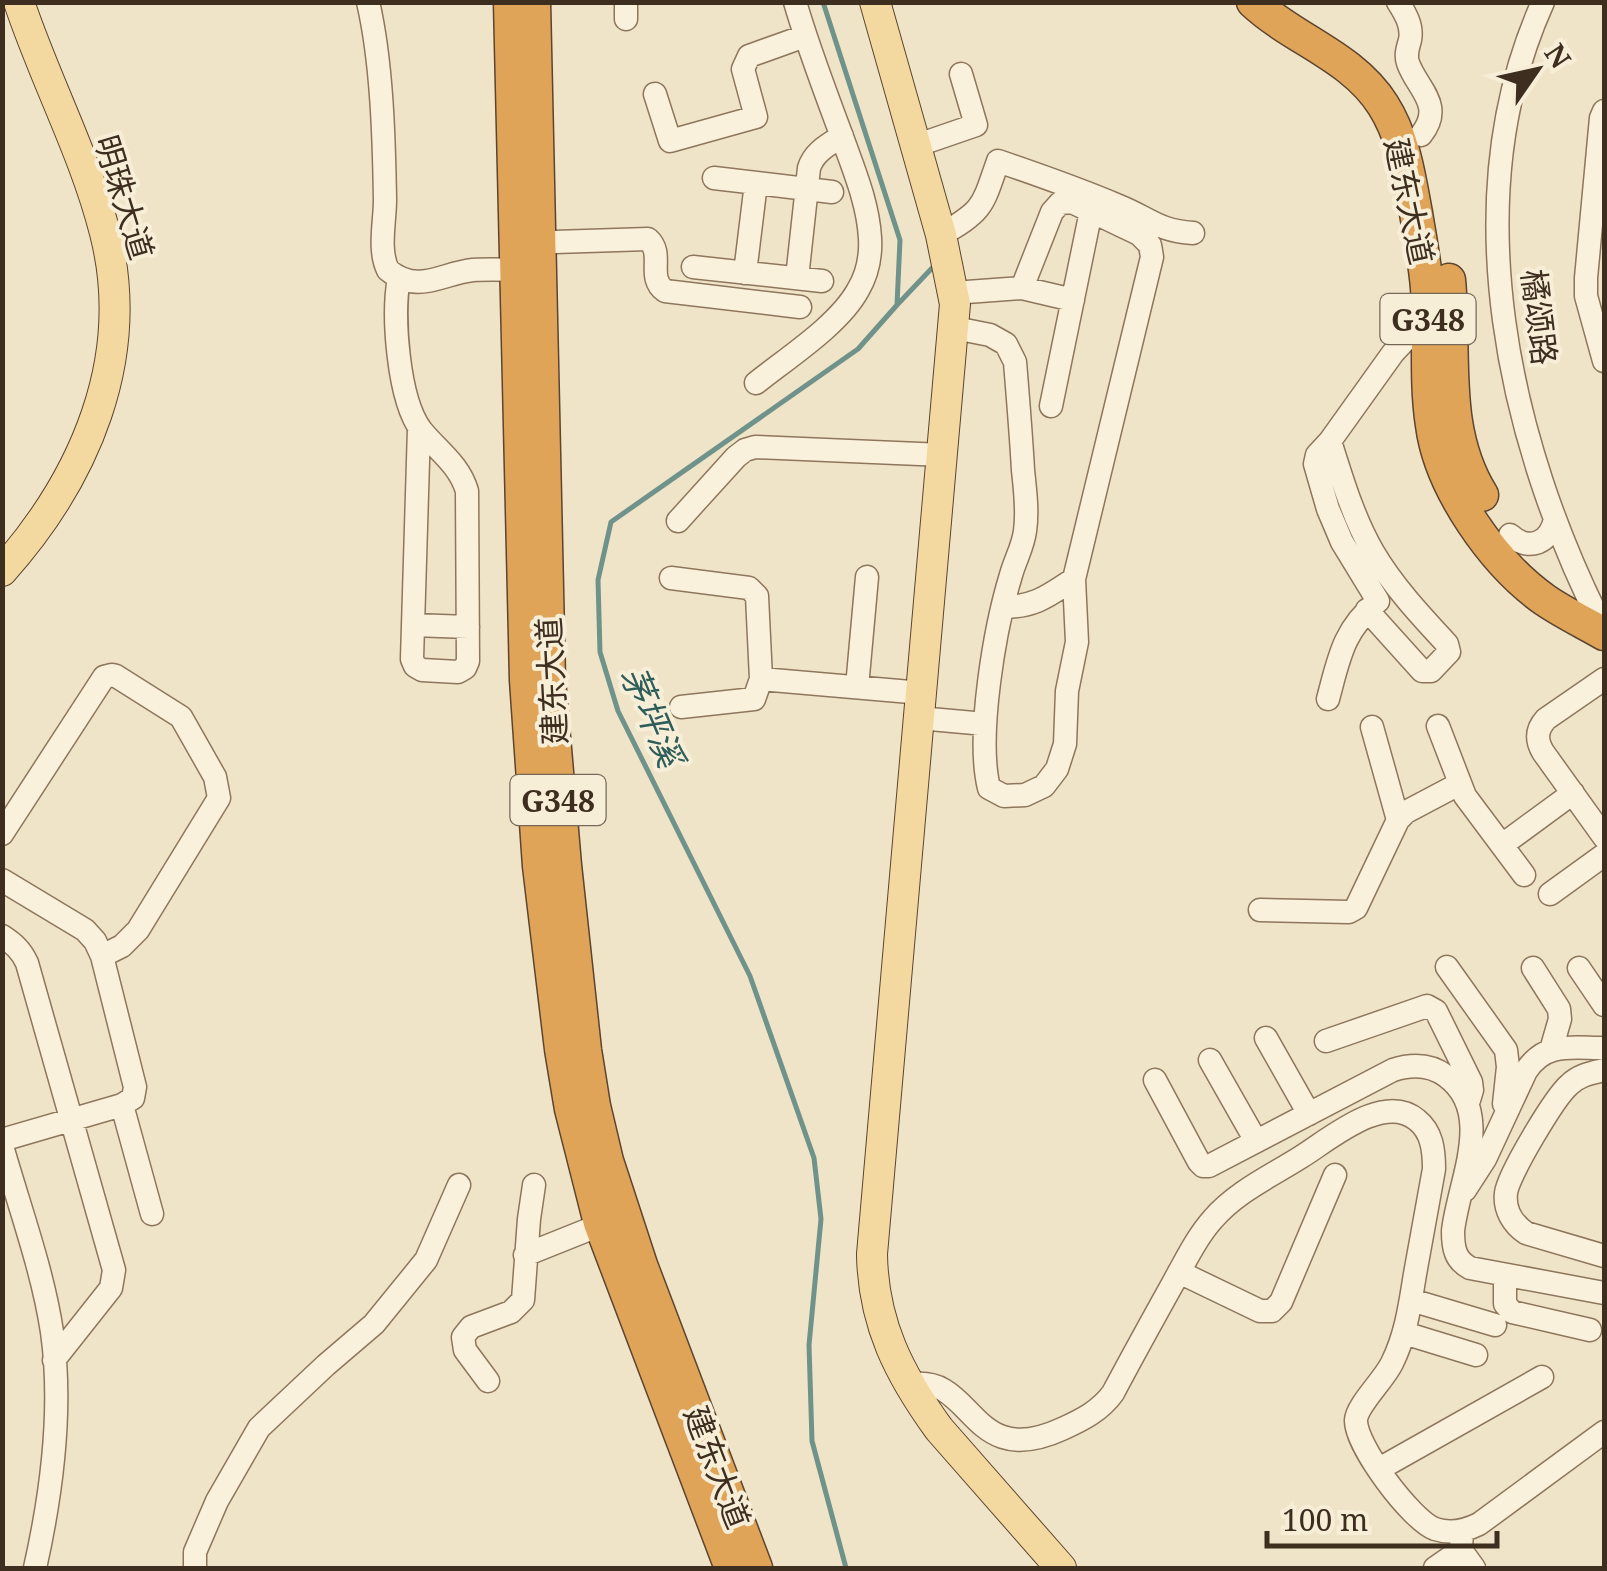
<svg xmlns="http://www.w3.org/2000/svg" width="1607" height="1571" viewBox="0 0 1607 1571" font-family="'Noto Serif','Noto Sans SC',serif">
<rect width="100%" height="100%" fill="#f0e4c8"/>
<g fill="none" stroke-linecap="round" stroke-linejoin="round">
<path stroke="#6f938a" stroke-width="5" d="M823 2 900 240 897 305 858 349 611 522 598 580 600 652 618 711 750 976 814 1158 821 1219 809 1345 812 1441 846 1568
M897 305 933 267"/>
<defs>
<path id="minor" d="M368 2C382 62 384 139 385 200 385 222 378 250 388 270 418 295 442 273 473 270 492 269 511 270 530 270
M626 2V19
M1398 2C1405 13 1413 26 1410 40 1408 48 1405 54 1408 63 1417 89 1445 105 1421 135
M1543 2C1453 201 1509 444 1604 630
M655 94 670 141 756 117 743 69 749 56 805 36
M1604 111 1601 118 1586 278V296L1604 361
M915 146 976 125 961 74
M714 178 832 192
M941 235C984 210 982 207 998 161 1039 175 1079 189 1119 206 1149 218 1158 231 1193 233
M524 243 648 239C665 254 646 277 665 291L800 307
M693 267 822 281
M745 273 756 183
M399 278C392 315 398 399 421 430 438 451 459 464 467 491L468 661 465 668 458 672 422 670 415 666 412 659 419 428
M797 278 809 168C814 152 828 145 842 136
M1022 288 1073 300
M953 293 1022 288 1052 212 1060 203 1072 202 1139 234 1150 245 1152 257 1074 579 1077 642 1067 691 1065 744 1057 769 1044 786 1025 795 1004 796 989 788C976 736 995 627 1011 575 1015 560 1023 547 1025 531 1028 511 1025 490 1023 470 1021 434 1018 398 1015 362L1006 344 990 335 955 328
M756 383C787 358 839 325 858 290 867 275 871 256 870 238 868 202 853 168 841 134 825 91 808 47 795 2
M1051 406 1091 211
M1330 441C1342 479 1353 517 1373 552 1393 586 1420 615 1447 644L1449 652 1431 671H1422L1367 610
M678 521 736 457 745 450 755 447 943 455
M1510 535C1529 552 1550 543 1555 519
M671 578 749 588 757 596 761 679 754 699 681 707
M1378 601 1342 542 1328 509 1315 464 1317 455 1330 441 1393 353 1409 336 1438 319
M1003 607C1035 607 1048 596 1074 579
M413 625 468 627
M761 679 922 693
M1604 679 1546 719C1536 730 1536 740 1543 752L1604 837
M857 687 867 577
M1328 699C1339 658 1343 630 1378 601
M919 718 985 724
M1438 726 1465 796 1524 875
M1372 727 1398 820
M2 834 104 677 112 675 116 676 181 717 215 777 219 798 138 930 122 946 102 956
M1502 845 1573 793
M2 880 85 930 95 941 102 956 135 1087 133 1098 122 1105 2 1140
M1550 894 1604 855
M1260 910 1349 912 1356 908 1398 820 1406 812 1459 784
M2 936C14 944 21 950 27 963L114 1270 111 1288 54 1360
M1447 967 1506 1050 1508 1067 1504 1104
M1533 968 1559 1009 1560 1019 1551 1050
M1579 968 1604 1005
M1266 1038 1309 1114
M1326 1041 1427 1006 1436 1011 1471 1082 1472 1090 1469 1100
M1210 1060 1256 1141
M1604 1070C1591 1073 1579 1075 1569 1085 1555 1097 1508 1175 1506 1193 1504 1210 1513 1224 1526 1233L1604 1256
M1155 1080 1199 1162 1203 1166H1209L1393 1070C1412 1064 1430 1064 1446 1076 1496 1112 1458 1183 1453 1231 1453 1248 1455 1260 1470 1268L1604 1293
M122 1105 152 1214
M2 1146C19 1206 43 1271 52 1332 63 1410 52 1492 35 1568
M1465 1190 1485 1159 1526 1071C1545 1041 1573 1048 1604 1048
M525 1255 615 1219
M1179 1272 1260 1311H1272L1281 1302 1335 1175
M1505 1275V1304L1512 1312 1590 1330
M1411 1300 1495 1325
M1404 1333 1476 1355
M488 1381 465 1350 463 1337 471 1327 511 1312 523 1300 529 1219 534 1185
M909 1385C975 1372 968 1472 1062 1429 1082 1420 1100 1411 1113 1393 1132 1357 1152 1321 1172 1285 1185 1262 1196 1238 1213 1219 1236 1192 1271 1176 1301 1157 1330 1139 1384 1092 1417 1120 1432 1132 1434 1150 1434 1169 1428 1204 1421 1239 1415 1274 1410 1305 1406 1335 1392 1363 1384 1380 1357 1405 1356 1420 1355 1445 1411 1520 1435 1529 1450 1534 1465 1531 1479 1524L1604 1432
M1379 1469 1542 1377
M1462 1531 1461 1550 1474 1568
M195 1568V1552L217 1501 259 1428 326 1365 374 1324 426 1260 459 1185
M1435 1568 1461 1550"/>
<path id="major" d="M875 2 941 235 955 304 872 1254C873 1323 899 1374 939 1429L1061 1568
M2 571C85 478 137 358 105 233 85 154 45 80 19 2"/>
<path id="highway" d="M510 2 526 680 539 866 561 1049 571 1109 600 1223 731 1568
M534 2 549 679 565 865 585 1050 594 1106 607 1161 641 1265 756 1568
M1253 2C1294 40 1352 56 1383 105 1404 138 1409 176 1416 213 1420 238 1425 263 1427 288 1430 334 1425 380 1432 425 1440 488 1494 564 1545 600 1564 613 1585 623 1604 634
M1449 280C1456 354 1441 429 1482 495"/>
</defs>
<use href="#minor" stroke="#8d765c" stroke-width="25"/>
<use href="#major" stroke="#5b4430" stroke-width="32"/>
<use href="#highway" stroke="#5b4430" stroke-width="35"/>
<use href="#minor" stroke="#faf1dc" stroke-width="22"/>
<use href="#major" stroke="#f3d9a0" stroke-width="30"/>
<use href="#highway" stroke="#e0a458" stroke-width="32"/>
</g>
<g text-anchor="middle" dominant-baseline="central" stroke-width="8" stroke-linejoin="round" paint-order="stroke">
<g fill="#f7eed8" stroke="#756857" stroke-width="2.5">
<rect x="1380.5" y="294" width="95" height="50" rx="8"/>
<rect x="510.5" y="775" width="95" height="50" rx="8"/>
</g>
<g font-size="30" font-weight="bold" fill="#3d2e20">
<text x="1428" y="319">G348</text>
<text x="558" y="800">G348</text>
</g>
<g font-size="32" fill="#3d2e20" stroke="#f7eed8">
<text transform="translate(125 197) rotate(73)">明珠大道</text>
<text transform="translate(1410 201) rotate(78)">建东大道</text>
<text transform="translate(1540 317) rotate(83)">橘颂路</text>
<text transform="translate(551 681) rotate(-93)">建东大道</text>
<text transform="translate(718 1467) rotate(69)">建东大道</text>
</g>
<g font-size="35" font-style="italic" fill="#2f5d5a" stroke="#f7eed8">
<text transform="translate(653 716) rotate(67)">茅坪溪</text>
</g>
</g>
<rect width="1607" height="1571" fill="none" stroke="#3d2e20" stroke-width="10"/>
<g transform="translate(1537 70) rotate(56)" stroke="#f7eed8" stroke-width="8" paint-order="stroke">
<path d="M0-8L18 38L0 25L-18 38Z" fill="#3d2e20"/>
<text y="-15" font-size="28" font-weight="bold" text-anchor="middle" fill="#3d2e20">N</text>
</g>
<path d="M1267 1531v15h230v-15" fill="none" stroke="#3d2e20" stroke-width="5"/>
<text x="1282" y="1531" font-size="30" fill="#3d2e20" stroke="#f7eed8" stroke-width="8" paint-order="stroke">100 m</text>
</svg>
